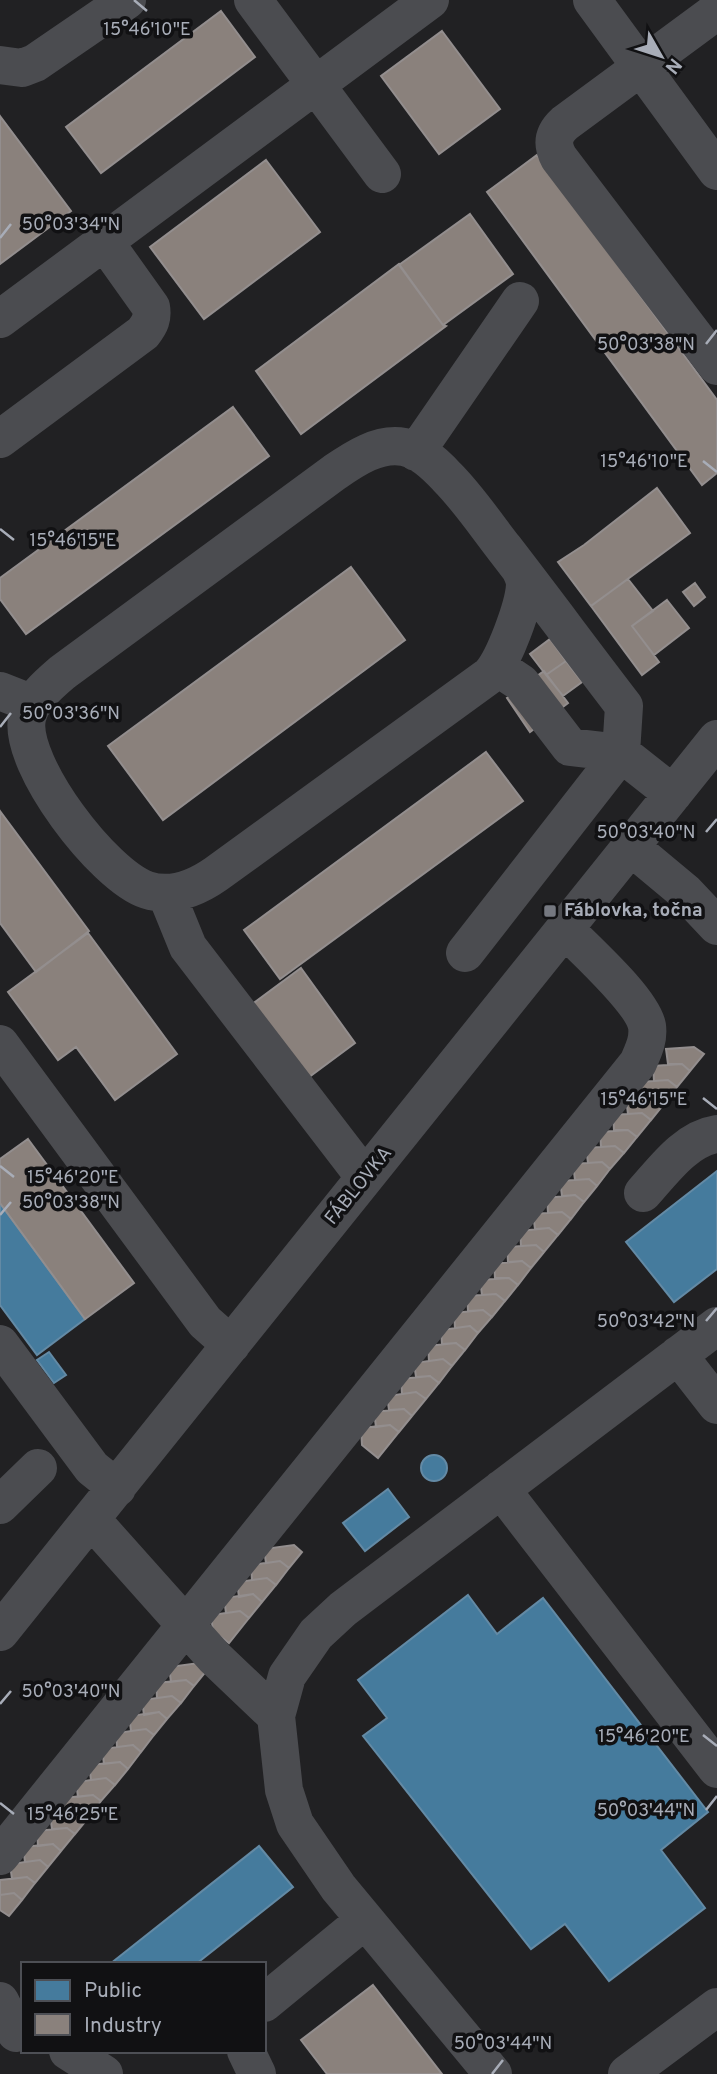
<svg xmlns="http://www.w3.org/2000/svg" width="717" height="2074" viewBox="0 0 717 2074" font-family="Overpass,sans-serif">
<rect width="100%" height="100%" fill="#171717"/>
<path fill="#212123" fill-rule="evenodd" d="M0 0H717V2074H0ZM23 1964H264V2051H23Z"/>
<path fill="#457b9d" stroke="#638aa5" stroke-width="2" d="M717 1171V1269L674 1302 626 1242Z
M0 1203 85 1319 37 1355 0 1305Z
M49 1352 66 1375 54 1383 37 1360Z
M421 1468a13 13 0 1 1 26 0a13 13 0 1 1-26 0Z
M388 1489 409 1517 365 1551 343 1523Z
M468 1595 497 1634 543 1598 708 1812 661 1850 705 1908 609 1981 565 1924 531 1949 363 1736 387 1718 358 1680Z
M259 1846 293 1887 196 1964H110Z"/>
<path fill="#8a817c" stroke="#938e8e" stroke-width="2" d="M221 11 255 57 101 173 66 127Z
M442 31 500 109 439 154 381 76Z
M0 116 71 211 0 264Z
M537 155 717 400V473L702 485 487 192Z
M266 160 320 232 204 319 150 247Z
M470 214 513 274 443 325 399 265Z
M399 264 443 325 446 326 301 434 256 371Z
M233 407 269 456 26 634 0 599V578Z
M657 488 690 533 591 606 558 562 584 545Z
M351 567 405 640 163 820 108 746Z
M628 579 653 611 632 626 659 662 642 675 591 606Z
M695 583 705 597 694 606 683 592Z
M667 600 689 628 654 655 632 626Z
M550 639 566 661 546 675 530 654Z
M566 661 582 682 563 696 546 675Z
M544 671 568 703 530 732 507 698Z
M486 752 523 801 280 979 244 930Z
M0 811 89 931 36 972 0 923Z
M88 933 177 1054 115 1100 76 1047 58 1060 8 992Z
M301 968 355 1043 305 1080 251 1005Z
M694 1047 704 1054 690 1071 682 1064H668L666 1049Z
M682 1064 690 1071 677 1087 668 1080 654 1081 653 1066Z
M668 1080 677 1087 664 1104 655 1097H641L640 1082Z
M655 1097 664 1104 651 1120 642 1113 628 1114 626 1099Z
M642 1113 651 1120 637 1137 628 1130H614L613 1115Z
M628 1130 637 1137 624 1153 615 1146 601 1147 600 1132Z
M28 1139 134 1283 85 1319 0 1203V1159Z
M615 1146 624 1153 610 1169 602 1162 588 1163 586 1148Z
M602 1162 610 1169 597 1186 589 1179 575 1180 573 1164Z
M589 1179 597 1186 584 1202 575 1195 562 1196 560 1181Z
M575 1195 584 1202 571 1219 562 1212 548 1213 547 1198Z
M562 1212 571 1219 558 1235 549 1228 535 1229 533 1214Z
M549 1228 558 1235 544 1252 536 1245 521 1246 520 1231Z
M536 1245 544 1252 531 1268 522 1261 508 1262 507 1247Z
M522 1261 531 1268 518 1285 509 1278H495L494 1264Z
M509 1278 518 1285 505 1301 496 1294 482 1295 480 1280Z
M496 1294 505 1301 492 1317 483 1310 468 1311 467 1296Z
M483 1310 492 1317 478 1333 470 1326 455 1328 454 1313Z
M470 1326 478 1333 465 1350 456 1343 442 1344 441 1330Z
M456 1343 465 1350 452 1366 443 1359 429 1361 428 1346Z
M443 1359 452 1366 439 1383 430 1376 416 1377 414 1363Z
M430 1376 439 1383 426 1399 416 1392 402 1394 401 1379Z
M416 1392 426 1399 412 1416 404 1409 389 1410 387 1396Z
M404 1409 412 1416 399 1432 390 1425 376 1427 374 1412Z
M390 1425 399 1432 378 1458 362 1445 361 1428Z
M294 1545 302 1552 289 1568 280 1561 266 1563 264 1549Z
M280 1561 289 1568 276 1585 267 1578 252 1580 251 1565Z
M267 1578 276 1585 262 1602 253 1594 239 1597 237 1582Z
M253 1594 262 1602 249 1618 240 1611 226 1613 224 1598Z
M240 1611 249 1618 229 1643 213 1631 211 1615Z
M199 1663 207 1670 194 1686 186 1680 171 1682 169 1667Z
M186 1680 194 1686 181 1703 172 1696 157 1698 156 1683Z
M172 1696 181 1703 167 1719 159 1712 144 1715 142 1700Z
M159 1712 167 1719 154 1735 146 1729 131 1731 129 1716Z
M146 1729 154 1735 141 1752 133 1745 117 1747 116 1733Z
M133 1745 141 1752 128 1769 120 1762 104 1764 102 1749Z
M120 1762 128 1769 115 1785 106 1778 91 1780 89 1765Z
M106 1778 115 1785 101 1801 93 1795 78 1797 76 1782Z
M93 1795 101 1801 88 1818 80 1811 65 1813 63 1798Z
M80 1811 88 1818 75 1834 67 1828 52 1829 50 1815Z
M67 1828 75 1834 61 1851 53 1844 38 1846 37 1831Z
M53 1844 61 1851 48 1867 40 1860 25 1862 23 1847Z
M40 1860 48 1867 35 1883 27 1877 12 1879 10 1864Z
M27 1877 35 1883 22 1900 14 1893 0 1895V1880Z
M14 1893 22 1900 9 1916 0 1910V1895Z
M373 1985 442 2074H327L301 2040Z"/>
<g fill="none" stroke-linecap="round" stroke-linejoin="round">
<path stroke="#4b4c50" stroke-width="38" d="M253 0 382 174
M592 0 717 171
M717 11 565 123C553 134 551 143 559 158L717 366
M0 65 22 68 35 63 127 0
M0 319 430 0
M0 439 143 333C150 324 153 318 151 307L104 241
M416 452 520 301
M497 667 521 683 570 747 621 753 624 706C584 654 545 601 504 548 486 525 468 498 447 477 436 465 420 450 404 447 379 442 354 459 335 472L63 672C49 684 31 699 27 718 18 764 104 876 147 890 172 898 196 888 216 874L490 675C504 660 524 606 525 585 525 579 523 575 520 569
M0 691 33 704
M631 847 685 892 717 926
M166 893 188 947 356 1166
M465 953 621 753 673 794
M0 1044 205 1322 231 1345
M643 1193C663 1171 685 1139 717 1134
M0 1344 92 1468 117 1488
M678 1355 717 1405
M501 1489 717 1769
M0 1505 38 1468
M91 1519 215 1658 276 1716
M0 1632 717 739
M0 1856 638 1063C643 1051 649 1040 647 1026 642 1000 585 950 565 929
M0 2001 16 2033
M264 2003 365 1920
M68 2051 104 2074
M246 2051 257 2074
M493 2074 338 1887 295 1824 284 1790 276 1716 287 1676 316 1634 343 1609 717 1326
M627 2074 717 2007"/>
</g>
<path fill="none" stroke="#a8adb8" stroke-width="2.5" d="M134 0 147 11M0 238 11 224M706 344 717 330M703 461 717 472M0 529 14 540M0 727 11 713M706 832 717 819M703 1098 717 1109M0 1166 14 1177M0 1215 11 1202M706 1321 717 1308M0 1704 11 1691M703 1735 717 1746M0 1803 14 1814M706 1810 717 1796M492 2074 503 2060"/>
<rect fill="#757880" stroke="#111113" stroke-width="2.5" x="543" y="904" width="14" height="14" rx="3.5"/>
<g text-anchor="middle" dominant-baseline="central" stroke-width="7" stroke-linejoin="round" paint-order="stroke">
<g font-size="19" font-weight="bold" fill="#a8adb8" stroke="#111113" text-anchor="start">
<text x="564" y="911">Fáblovka, točna</text>
</g>
<g font-size="19" fill="#a8adb8" stroke="#111113">
<text transform="translate(359 1186) rotate(-51)">FÁBLOVKA</text>
</g>
</g>
<g font-size="18" text-anchor="middle" fill="#a8adb8" stroke="#111113" stroke-width="7" stroke-linejoin="round" paint-order="stroke">
<text x="147" y="35">15°46'10"E</text>
<text x="71" y="230">50°03'34"N</text>
<text x="646" y="350">50°03'38"N</text>
<text x="644" y="467">15°46'10"E</text>
<text x="73" y="546">15°46'15"E</text>
<text x="71" y="719">50°03'36"N</text>
<text x="646" y="838">50°03'40"N</text>
<text x="644" y="1105">15°46'15"E</text>
<text x="73" y="1183">15°46'20"E</text>
<text x="71" y="1208">50°03'38"N</text>
<text x="646" y="1327">50°03'42"N</text>
<text x="71" y="1697">50°03'40"N</text>
<text x="644" y="1742">15°46'20"E</text>
<text x="646" y="1816">50°03'44"N</text>
<text x="73" y="1820">15°46'25"E</text>
<text x="503" y="2049">50°03'44"N</text>
</g>
<rect x="21" y="1962" width="245" height="91" fill="#111113" stroke="#4d4f55" stroke-width="2"/>
<rect x="35" y="1980" width="35" height="21" fill="#457b9d" stroke="#4d4f55" stroke-width="2"/>
<text x="84" y="1997" font-size="21" fill="#a8adb8">Public</text>
<rect x="35" y="2014" width="35" height="21" fill="#8a817c" stroke="#4d4f55" stroke-width="2"/>
<text x="84" y="2032" font-size="21" fill="#a8adb8">Industry</text>
<g transform="translate(661 56) rotate(129)" stroke="#111113" stroke-width="5" paint-order="stroke">
<path d="M0-5L12 26L0 18L-12 26Z" fill="#a8adb8"/>
<text y="-10" font-size="19" font-weight="bold" text-anchor="middle" fill="#a8adb8">N</text>
</g>
</svg>
